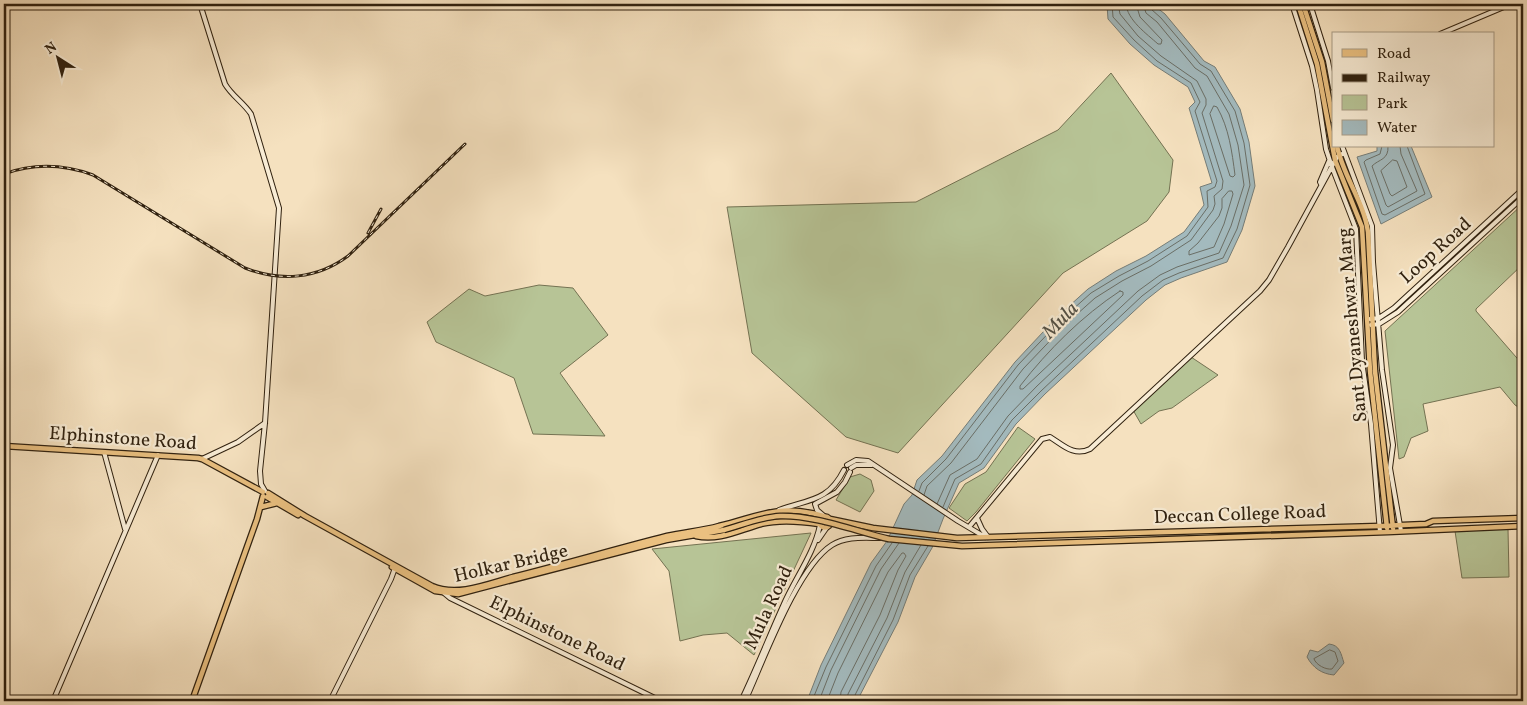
<svg xmlns="http://www.w3.org/2000/svg" width="1527" height="705" viewBox="0 0 1527 705" font-family="Vollkorn,serif">
<rect width="100%" height="100%" fill="#f5e1bf"/>
<filter id="stains"><feTurbulence type="fractalNoise" baseFrequency=".004" numOctaves="4"/><feColorMatrix values="0 0 0 0 .2 0 0 0 0 .09 0 0 0 0 .02 0 0 0 .5 -.17"/></filter>
<radialGradient id="worn" r=".72"><stop offset=".6" stop-color="#630" stop-opacity="0"/><stop offset="1" stop-color="#630" stop-opacity=".3"/></radialGradient>
<path fill="#b7c496" stroke="#747252" d="M1111 73 1173 160 1169 192 1147 221 1063 273 898 453 846 437 752 353 727 207 916 202 1058 130Z
M1523 204V264L1476 309V311L1523 365V410L1515 405 1500 387 1423 404 1428 431 1411 438 1404 457 1399 459 1385 331Z
M539 285 573 288 608 335 560 373 605 436 533 434 514 378 436 342 427 322 469 289 485 296Z
M1191 357 1218 375 1172 408 1159 411 1141 424 1133 410Z
M1018 427 1035 439 976 512 967 521 949 508 965 484 986 472Z
M860 474 871 480 874 491 860 512 836 500 850 477Z
M1508 529 1509 577 1462 578 1455 531Z
M811 533 754 655 727 633 703 635 680 641 669 571 652 549Z"/>
<path fill="#a3babe" stroke="#757d78" d="M1105 4H1152L1165 14 1204 61 1215 67 1240 109 1249 142 1255 186 1242 230 1227 262 1181 278 1165 285 1146 300 1045 394 1016 424 984 468 959 483 943 519 932 548 915 577 898 622 857 701H807L821 665 871 563 887 541 904 504 912 495 917 480 942 456 1015 362 1058 316 1088 289 1116 271 1146 256 1184 232 1204 205 1200 187 1212 183 1189 108 1195 102 1188 87 1154 65 1130 44 1108 19 1107 5Z
M1377 146H1411L1432 197 1381 224 1357 157 1377 151Z
M1329 644C1340 645 1341 654 1344 663L1334 675C1322 674 1313 668 1307 657L1310 650 1318 652Z"/>
<g fill="none" stroke-linecap="round" stroke-linejoin="round">
<path stroke="#6a6e66" stroke-width="1" d="M1126 4C1127 20 1147 34 1158 44H1161L1162 40 1140 17 1136 4
M1214 106 1217 107C1229 128 1232 152 1235 175L1233 177 1230 176 1210 114Z
M1382 146 1380 154 1366 160 1364 162 1382 214 1385 215 1425 194 1407 146
M1388 146C1389 160 1379 159 1372 166L1386 205 1388 207 1417 191 1401 154 1400 146
M1393 160 1397 161 1407 187 1392 196 1390 194 1381 171Z
M1229 191H1232L1233 194 1224 224 1214 247 1189 255V251L1198 243 1219 216 1222 208V199Z
M1120 291 1123 292V295L1023 389H1020V386C1048 350 1082 316 1120 291Z
M919 491 922 483 946 459 1018 365 1062 319 1091 293 1119 276 1148 261 1187 236 1208 207 1207 191 1215 187 1217 181 1195 111 1200 102 1191 83 1157 61 1134 40 1113 17 1112 4
M924 495 927 486 951 463 1023 369 1066 324 1095 298 1122 281 1151 266 1191 240 1213 210 1215 204 1214 196 1222 189 1223 181 1202 113 1206 105V99L1197 81 1161 56 1138 36 1120 14 1118 4
M937 504 950 475 977 459 1008 416 1037 386 1138 291 1160 275 1177 267 1219 253 1231 226 1244 185 1238 145 1229 114 1207 76 1195 68 1157 22 1146 13 1143 4
M943 507 955 479 981 464 1012 420 1041 391 1142 296 1163 280 1179 273 1223 258 1237 229 1250 185 1244 143 1235 111 1211 71 1200 64 1161 18 1151 9 1150 4
M1330 650 1335 652 1338 661 1332 669C1326 670 1316 665 1314 659Z
M812 701 826 667 876 566 892 543
M819 701 831 670 881 569 899 543
M827 701 838 673 888 572 902 553H904L906 556 898 570 880 615 841 692 840 701
M847 701 848 694 887 618 905 572 921 545
M853 701 854 697 893 620 910 575 928 546"/>
<defs>
<path id="secondary" d="M200 4 225 84C232 96 243 102 251 114L279 208 265 423 260 471 261 484 265 491
M1292 4 1312 66 1317 90 1326 149 1332 167 1356 229 1362 361 1371 424 1380 532
M1310 4 1328 61 1333 88
M1440 34 1511 4
M1342 146 1372 226 1373 262 1382 370 1393 445 1390 468 1401 531
M1321 184 1320 182 1329 161
M1370 319 1379 318 1394 308 1523 189
M1371 325 1379 324 1398 312 1523 197
M104 452 125 529
M202 459 238 442 265 423
M847 465 856 460 868 461 958 521 985 537
M851 468 856 465H872
M779 510C809 499 828 502 844 470
M824 516 817 510 815 504 837 492 845 482 850 472
M977 518 982 529 988 537
M969 527 1042 439 1050 437C1063 445 1074 457 1090 449L1260 291 1269 280 1288 247 1337 157 1344 153
M818 540 827 527
M444 593 450 598 661 701
M53 701 158 455
M330 701 391 579 395 568
M741 701C756 670 769 637 783 606 795 578 814 554 820 525
M745 701C763 662 797 567 832 545 846 536 864 538 880 538"/>
<path id="primary" d="M1298 4 1317 64 1335 160 1362 227 1370 371 1387 528
M1303 4 1322 62 1333 120
M1337 146C1343 176 1364 202 1368 232L1375 371 1393 528
M4 446 198 458 202 459 263 492
M268 493 305 516 432 586C457 597 488 584 513 577 565 564 616 549 667 536 684 532 702 531 719 526 761 516 778 503 823 516
M267 497 298 515
M261 507 277 503
M819.5 522a5.5 5.5 0 1 1 11 0a5.5 5.5 0 1 1-11 0Z
M830 519 873 528 957 538 1380 526 1426 524 1433 521 1523 518
M696 536C719 541 739 530 761 524 780 519 800 521 819 524
M889 539 962 546 1388 532 1523 526
M392 567 435 591 458 594 666 540 724 530
M192 701 257 519 263 496"/>
</defs>
<use href="#secondary" stroke="#30210f" stroke-width="6"/>
<use href="#primary" stroke="#30210f" stroke-width="7"/>
<use href="#secondary" stroke="#f8ecd5" stroke-width="4"/>
<use href="#primary" stroke="#eac080" stroke-width="4.5"/>
<defs>
<path id="rail" d="M4 174C34 163 63 164 93 175L245 268C281 282 317 279 348 256L465 144
M368 233 381 209"/>
</defs>
<use href="#rail" stroke="#30210f" stroke-width="3"/>
<use href="#rail" stroke="#f8ecd5" stroke-width="1" stroke-dasharray="4" stroke-linecap="butt"/>
<defs>
<path id="primary-bridge" d="M724 530C742 525 761 517 780 516 814 515 855 531 889 539"/>
</defs>
<use href="#primary-bridge" stroke="#30210f" stroke-width="7" stroke-linecap="butt"/>
<use href="#primary-bridge" stroke="#eac080" stroke-width="4.5"/>
</g>
<g text-anchor="middle" dominant-baseline="central" stroke-width="4.5" stroke-linejoin="round" paint-order="stroke">
<g font-size="19" fill="#30210f" stroke="#f8ecd5">
<text transform="translate(1436 251) rotate(-42)">Loop Road</text>
<text transform="translate(1353 325) rotate(-95)">Sant Dyaneshwar Marg</text>
<text transform="translate(123 439) rotate(4)">Elphinstone Road</text>
<text transform="translate(1240 515) rotate(-2)">Deccan College Road</text>
<text transform="translate(511 564) rotate(-13)">Holkar Bridge</text>
<text transform="translate(769 608) rotate(-65)">Mula Road</text>
<text transform="translate(557 634) rotate(26)">Elphinstone Road</text>
</g>
<g font-size="20" font-style="italic" fill="#524f44" stroke="#f8ecd5">
<text transform="translate(1061 321) rotate(-46)">Mula</text>
</g>
</g>
<rect width="1527" height="705" fill="none" stroke="#f5e1bf" stroke-width="20"/>
<rect x="5" y="5" width="1517" height="695" fill="none" stroke="#30210f" stroke-width="2.5"/>
<rect x="10" y="10" width="1507" height="685" fill="none" stroke="#30210f"/>
<rect x="1332" y="32" width="162" height="115" fill="#f8ecd5" stroke="#a89b86"/>
<rect x="1342" y="49" width="25" height="8" fill="#eac080" stroke="#a89b86"/>
<text x="1377" y="58" font-size="15" fill="#30210f">Road</text>
<rect x="1342" y="74" width="25" height="8" fill="#30210f" stroke="#a89b86"/>
<text x="1377" y="82" font-size="15" fill="#30210f">Railway</text>
<rect x="1342" y="95" width="25" height="15" fill="#b7c496" stroke="#a89b86"/>
<text x="1377" y="108" font-size="15" fill="#30210f">Park</text>
<rect x="1342" y="120" width="25" height="15" fill="#a3babe" stroke="#a89b86"/>
<text x="1377" y="132" font-size="15" fill="#30210f">Water</text>
<g transform="translate(58 58) rotate(324)" stroke="#f8ecd5" stroke-width="4" paint-order="stroke">
<path d="M0-4L9 19L0 12L-9 19Z" fill="#30210f"/>
<text y="-8" font-size="14" font-weight="bold" text-anchor="middle" fill="#30210f">N</text>
</g>
<rect width="100%" height="100%" filter="url(#stains)"/>
<rect width="100%" height="100%" fill="url(#worn)"/>
</svg>
